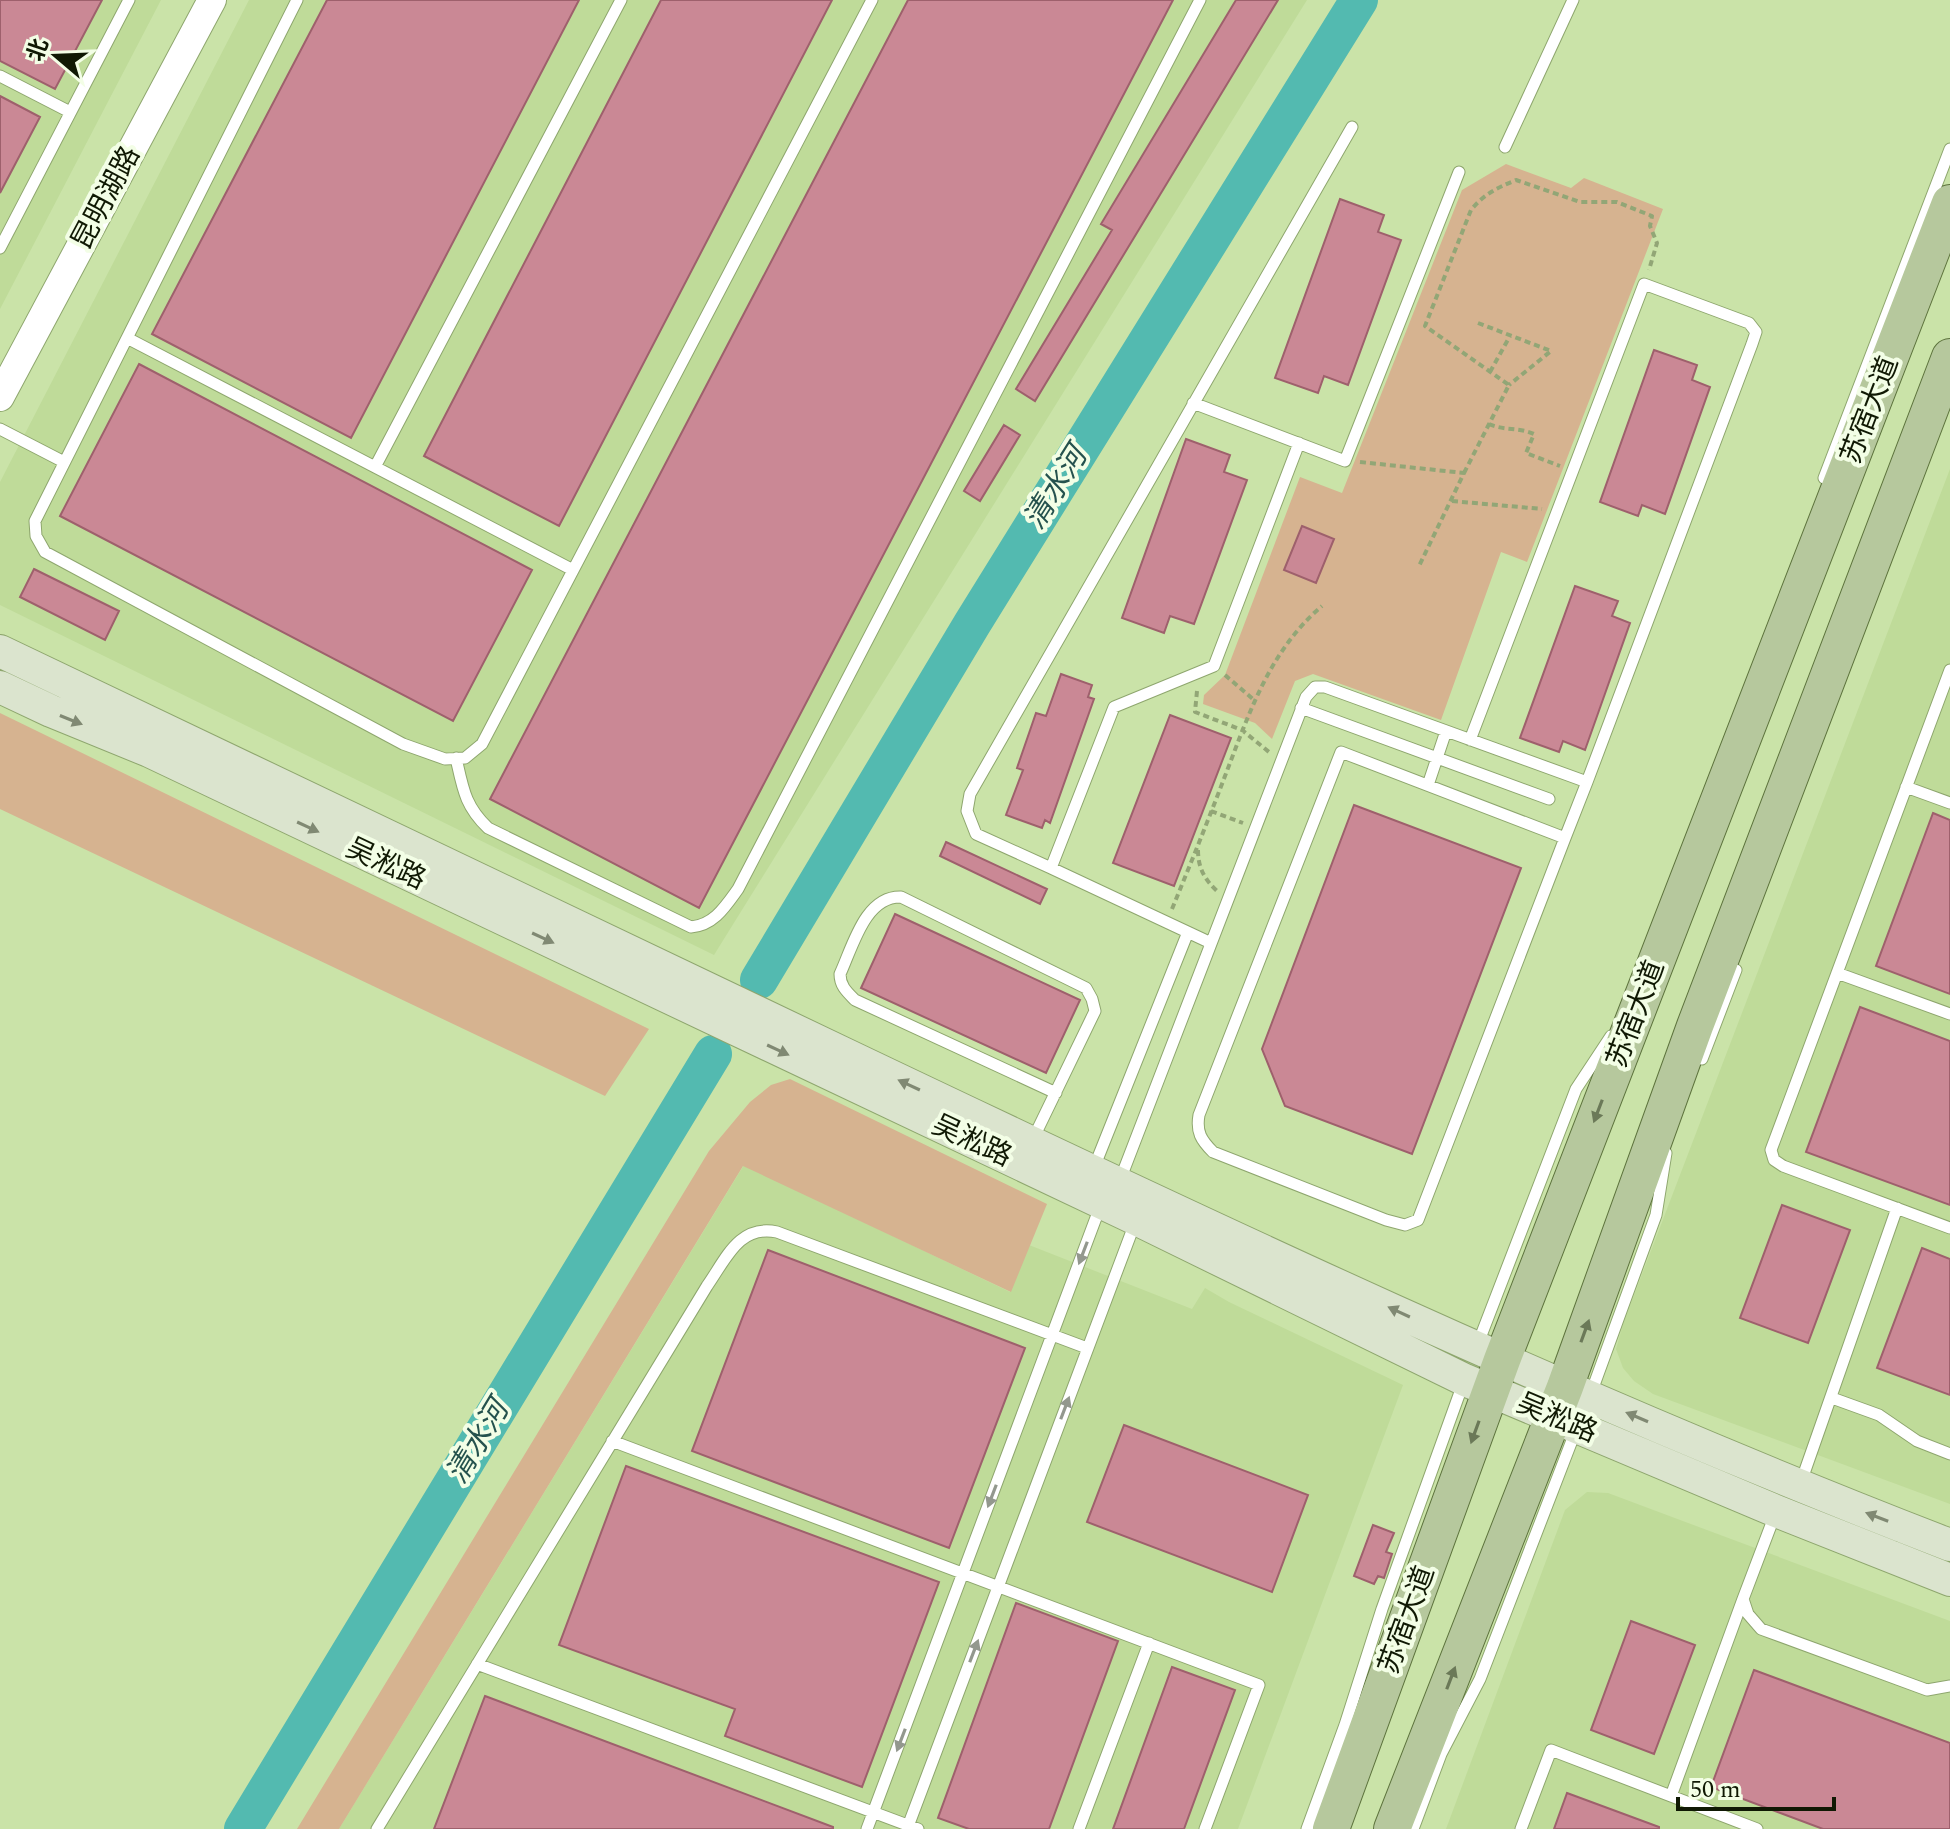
<svg xmlns="http://www.w3.org/2000/svg" width="1950" height="1829" viewBox="0 0 1950 1829" font-family="Spectral,'Noto Sans SC',serif">
<rect width="100%" height="100%" fill="#cae3a8"/>
<path fill="#bfdb99" d="M0 0H161L0 309Z
M249 0H1307L714 955 0 605V482Z
M1950 469V1504L1653 1394 1634 1381 1623 1368 1616 1349 1623 1324Z
M744 1165 1010 1292 1029 1245 1192 1309 1205 1288 1229 1302 1403 1385 1238 1829H339Z
M1587 1492 1608 1493 1950 1621V1829H1446L1565 1510Z"/>
<path fill="#d6b390" d="M1506 164 1571 188 1584 178 1663 209 1527 562 1501 552 1441 720 1313 674 1295 681 1272 739 1255 723 1203 704 1204 695 1225 675 1300 477 1342 493 1462 190Z
M0 713 649 1029 605 1096 0 809Z
M790 1079 1047 1204 1011 1292 743 1166 339 1829H297L709 1151 750 1102 771 1085Z"/>
<g fill="none" stroke-linecap="round" stroke-linejoin="round">
<path stroke="#53bab0" stroke-width="38" d="M759 980 972 624 1359 0
M243 1829 713 1054"/>
</g>
<path fill="#ca8895" stroke="#9e606c" stroke-width="2" d="M0 0H102L55 89 0 61Z
M327 0H579L351 438 152 334Z
M661 0H832L559 526 424 456Z
M908 0H1173L699 908 490 799Z
M1236 0H1278L1035 401 1016 389 1112 230 1101 224Z
M0 96 40 117 0 193Z
M1340 199 1384 215 1378 232 1401 240 1348 385 1324 376 1318 393 1275 378Z
M1654 350 1697 365 1692 380 1710 387 1665 514 1642 505 1638 516 1600 502Z
M139 364 532 570 453 721 60 516Z
M1004 425 1020 435 980 501 964 491Z
M1186 439 1230 455 1224 472 1247 480 1194 624 1170 616 1164 633 1122 618Z
M1302 526 1334 539 1316 583 1284 570Z
M34 569 119 611 105 640 20 597Z
M1575 586 1618 601 1612 616 1630 623 1585 750 1563 741 1559 752 1520 738Z
M1061 674 1092 685 1088 697 1094 699 1050 823 1045 820 1042 828 1006 815 1023 770 1017 768 1036 713 1046 716Z
M1170 715 1231 738 1174 886 1113 863Z
M1354 805 1521 868 1412 1154 1285 1106 1262 1049Z
M1933 813 1950 820V994L1876 966Z
M946 842 1047 889 1040 904 940 856Z
M895 914 1080 1000 1046 1073 861 988Z
M1860 1007 1950 1041V1205L1806 1152Z
M1782 1205 1850 1230 1808 1343 1740 1318Z
M1922 1248 1950 1259V1395L1877 1368Z
M768 1250 1025 1348 949 1548 692 1451Z
M1124 1425 1308 1495 1272 1592 1087 1522Z
M626 1466 939 1582 862 1787 725 1736 735 1709 559 1645Z
M1373 1525 1394 1533 1386 1552 1392 1554 1384 1578 1378 1576 1374 1584 1354 1576Z
M1016 1603 1118 1641 1049 1829H969L938 1818Z
M1631 1621 1695 1645 1654 1754 1591 1730Z
M1172 1667 1235 1690 1184 1829H1113Z
M1754 1670 1950 1743V1829H1823L1711 1787Z
M485 1696 833 1827V1829H434Z
M1567 1793 1659 1827V1829H1554Z"/>
<g fill="none" stroke-linecap="round" stroke-linejoin="round">
<defs>
<path id="service" d="M297 0 35 521 36 536 45 552 403 744 445 759 465 758 482 744 872 0
M0 76 70 112
M1505 147 1573 0
M0 248 129 0
M127 338 573 570
M1193 403 1345 461 1459 172
M0 429 64 462
M375 467 621 0
M1824 478 1950 149
M1950 670 1771 1150 1774 1160 1783 1166 1950 1228
M1301 708 1549 799
M1470 740 1644 284 1749 323 1756 332 1752 344 1587 782 1565 838 1418 1220 1405 1225 1386 1220 1213 1152C1201 1140 1196 1132 1199 1115L1341 752 1565 838
M456 758C463 789 465 806 488 828L691 927C714 925 725 907 738 889L1200 0
M1428 785 1446 731
M1906 787 1950 803
M1051 868 976 834 967 811 970 794 1352 127
M1211 943 1051 868 1114 707 1214 666 1299 443
M1837 973 1950 1014
M1702 1059 1736 970
M1033 1139 1095 1011 1092 999 1086 988 901 897C865 896 853 946 840 974 840 986 847 992 855 1000L1056 1093
M1093 1170 1188 932
M1120 1180 1306 697 1315 687H1325L1587 782
M1477 1346 1576 1089 1611 1036
M1590 1396 1656 1215 1666 1153
M1832 1398 1879 1415 1917 1441 1950 1454
M612 1441 1259 1685 1205 1829
M1801 1482 1897 1208
M1776 1512 1743 1599 1748 1614 1761 1629 1927 1690 1950 1686
M477 1664 918 1829
M1671 1796 1743 1599
M377 1829 707 1286C726 1259 739 1224 777 1232L1087 1348
M867 1829 1100 1207
M907 1829 1135 1223
M1079 1829 1149 1643
M1307 1829 1345 1725 1382 1609 1464 1381
M1413 1829 1441 1754 1480 1679 1576 1430
M1521 1829 1551 1750 1757 1829"/>
<path id="tertiary" d="M0 397 212 0"/>
<path id="secondary" d="M0 651C282 786 564 921 847 1055 1210 1228 1574 1400 1950 1545
M0 687 51 711 149 751 1136 1219 1465 1380 1776 1511 1950 1580"/>
<path id="primary" d="M1331 1829 1502 1360 1950 203
M1392 1829 1565 1387 1695 1026 1950 357"/>
</defs>
<use href="#service" stroke="#8ea66e" stroke-width="13"/>
<use href="#tertiary" stroke="#8ea66e" stroke-width="30"/>
<use href="#secondary" stroke="#8ea66e" stroke-width="34"/>
<use href="#primary" stroke="#5d733d" stroke-width="38"/>
<path stroke="#92a676" stroke-width="4" stroke-dasharray="6 4" stroke-linecap="butt" d="M1478 323 1551 351 1509 385
M1490 372 1510 336
M1489 424C1505 431 1518 427 1534 434L1526 453 1560 466
M1360 462 1464 473 1419 566
M1464 473 1509 385 1425 326 1471 210C1484 194 1497 188 1516 180L1580 202H1617L1652 216 1650 226 1657 243 1649 270
M1452 501 1542 509
M1225 675 1254 700
M1197 691 1195 712 1242 730 1269 752
M1211 811 1243 823
M1198 850C1198 867 1204 879 1217 891
M1172 909C1190 865 1208 821 1225 776 1249 714 1269 651 1322 606"/>
<use href="#service" stroke="#fff" stroke-width="11"/>
<use href="#tertiary" stroke="#fff" stroke-width="28"/>
<use href="#secondary" stroke="#dbe4ce" stroke-width="32"/>
<use href="#primary" stroke="#b6c89d" stroke-width="36"/>
</g>
<defs><path id="oneway-solid" d="M-6-.8H1V-3.2L6.5 0L1 3.2V.8H-6Z" transform="scale(2)"/></defs>
<g fill="#808973">
<use href="#oneway-solid" transform="translate(71 720) rotate(22)"/>
<use href="#oneway-solid" transform="translate(308 827) rotate(25)"/>
<use href="#oneway-solid" transform="translate(543 938) rotate(25)"/>
<use href="#oneway-solid" transform="translate(778 1050) rotate(25)"/>
<use href="#oneway-solid" transform="translate(909 1085) rotate(-155)"/>
<use href="#oneway-solid" transform="translate(1399 1312) rotate(-155)"/>
<use href="#oneway-solid" transform="translate(1637 1417) rotate(-157)"/>
<use href="#oneway-solid" transform="translate(1877 1517) rotate(-159)"/>
</g>
<g fill="#6b7958">
<use href="#oneway-solid" transform="translate(1598 1111) rotate(111)"/>
<use href="#oneway-solid" transform="translate(1585 1331) rotate(-70)"/>
<use href="#oneway-solid" transform="translate(1475 1432) rotate(110)"/>
<use href="#oneway-solid" transform="translate(1451 1678) rotate(-69)"/>
</g>
<g fill="#93988e">
<use href="#oneway-solid" transform="translate(1083 1253) rotate(111)"/>
<use href="#oneway-solid" transform="translate(1065 1408) rotate(-69)"/>
<use href="#oneway-solid" transform="translate(992 1496) rotate(111)"/>
<use href="#oneway-solid" transform="translate(974 1651) rotate(-69)"/>
<use href="#oneway-solid" transform="translate(901 1740) rotate(111)"/>
</g>
<g text-anchor="middle" dominant-baseline="central" stroke-width="8" stroke-linejoin="round" paint-order="stroke">
<g font-size="28" fill="#101904" stroke="#f3fee6">
<text transform="translate(106 198) rotate(-62)">昆明湖路</text>
<text transform="translate(1870 410) rotate(-69)">苏宿大道</text>
<text transform="translate(386 864) rotate(25)">吴淞路</text>
<text transform="translate(1636 1014) rotate(-69)">苏宿大道</text>
<text transform="translate(972 1141) rotate(25)">吴淞路</text>
<text transform="translate(1557 1418) rotate(23)">吴淞路</text>
<text transform="translate(1407 1620) rotate(-70)">苏宿大道</text>
</g>
<g font-size="30" font-style="italic" fill="#25524e" stroke="#f3fee6">
<text transform="translate(1056 488) rotate(-58)">清水河</text>
<text transform="translate(478 1442) rotate(-59)">清水河</text>
</g>
</g>
<g transform="translate(56 56) rotate(289)" stroke="#f3fee6" stroke-width="6" paint-order="stroke">
<path d="M0-6L14 30L0 20L-14 30Z" fill="#101904"/>
<text y="-12" font-size="22" font-weight="bold" text-anchor="middle" fill="#101904">北</text>
</g>
<path d="M1678 1797v12h156v-12" fill="none" stroke="#101904" stroke-width="4"/>
<text x="1690" y="1797" font-size="24" fill="#101904" stroke="#f3fee6" stroke-width="6" paint-order="stroke">50 m</text>
</svg>
